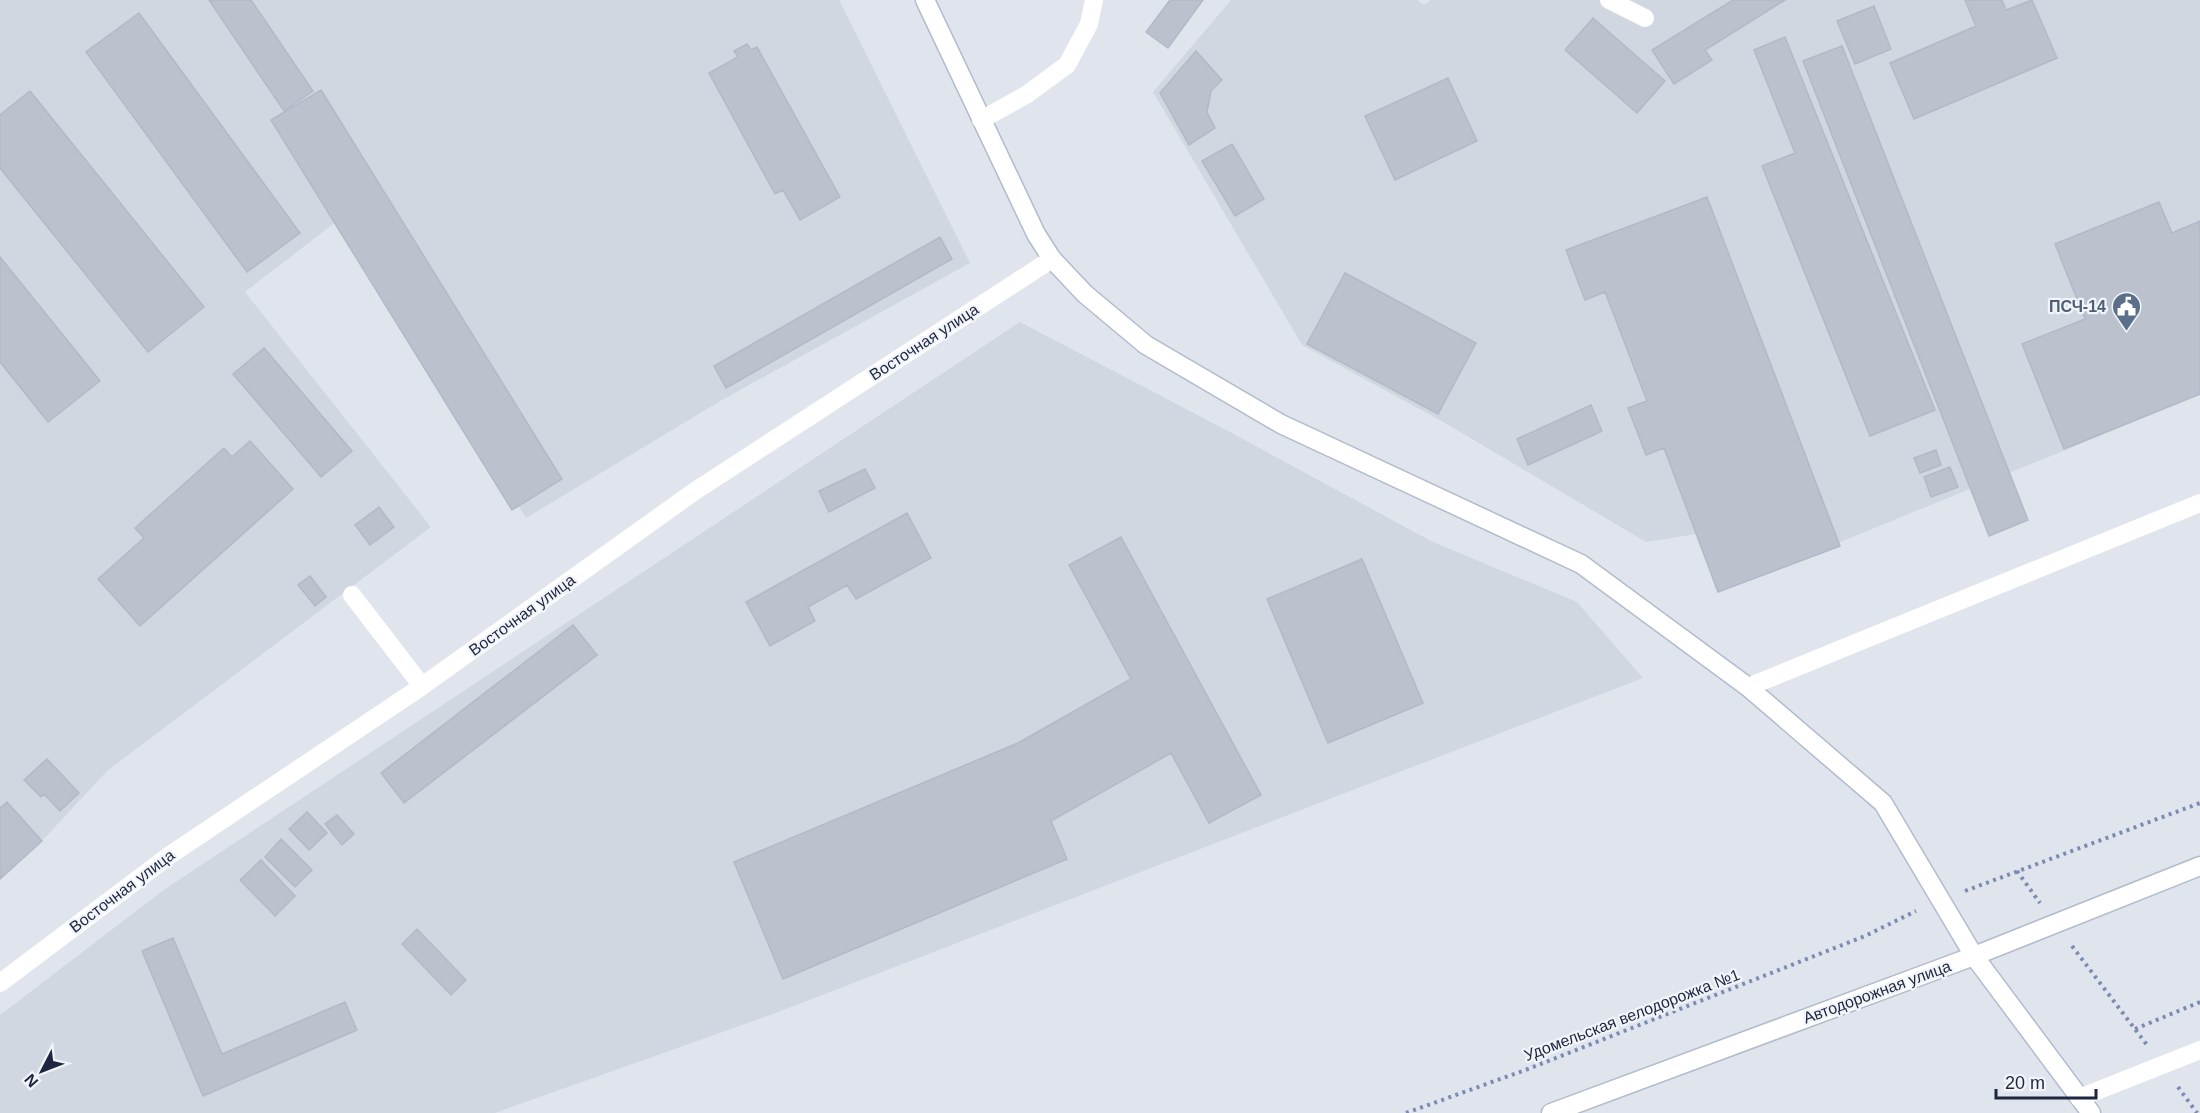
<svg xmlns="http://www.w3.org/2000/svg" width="2200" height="1113" viewBox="0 0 2200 1113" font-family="Helvetica,sans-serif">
<rect width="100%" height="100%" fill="#e0e5ed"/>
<path fill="#d1d7e1" d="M0 0H839L970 263 722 400 526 518 341 218 245 292 431 527 107 771 42 841 0 880Z
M1231 0H1417L1424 5 1431 0H2200V395L1718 592 1696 534 1646 542 1445 423 1302 345 1153 92Z
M1020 322 1230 432 1431 541 1577 602 1643 678 773 1014 495 1113H0V1015L165 889Z"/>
<path fill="#bbc2ce" stroke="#b2b9c7" stroke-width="1.5" d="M209 0H251L313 91 284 111Z
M1170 0H1203L1168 48 1146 32Z
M1733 0H1785L1705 50 1712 60 1674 84 1652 50Z
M1965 0H2002L2006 10 2032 0 2057 58 1914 119 1890 63 1976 26Z
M1874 6 1891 49 1855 64 1837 21Z
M139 13 300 233 247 272 86 52Z
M1593 18 1665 81 1637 113 1565 50Z
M1785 37 1935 410 1870 436 1762 166 1795 153 1754 50Z
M747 44 751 50 757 47 840 197 800 220 783 190 775 194 709 73 738 57 734 51Z
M1842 46 2028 520 1989 536 1803 61Z
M1196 51 1222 80 1211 91 1207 112 1215 128 1189 145 1160 93Z
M1448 78 1477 141 1395 180 1365 116Z
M321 90 562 479 512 510 271 120Z
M30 91 204 307 148 352 0 168V115Z
M1232 144 1264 199 1235 216 1202 161Z
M1707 197 1840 546 1718 592 1664 448 1646 455 1628 408 1647 401 1605 292 1585 300 1566 250Z
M2159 202 2172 233 2200 221V394L2064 449 2022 344 2085 319 2055 244Z
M940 237 952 259 726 388 714 366Z
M0 257 100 381 48 422 0 362Z
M1345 273 1476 343 1438 414 1307 344Z
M264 348 352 451 321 477 233 374Z
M1591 405 1602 431 1528 465 1517 439Z
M250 441 293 489 140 626 98 579 144 538 135 528 224 448 232 457Z
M1936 450 1941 465 1920 473 1914 458Z
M1950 467 1958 487 1931 497 1924 477Z
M865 469 875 488 829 512 819 491Z
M379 507 394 527 370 545 355 525Z
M907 513 931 558 856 599 847 585 808 607 815 621 770 646 746 602Z
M1121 537 1261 795 1209 823 1171 753 1051 821 1067 859 783 979 734 862 1018 743 1131 679 1069 565Z
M1362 559 1423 703 1328 743 1267 599Z
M310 576 326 597 315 606 298 585Z
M573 625 597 655 404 803 381 773Z
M47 759 79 793 60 811 44 794 41 797 24 780Z
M7 802 42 841 0 879V808Z
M307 812 327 833 309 850 289 829Z
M337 815 354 834 342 845 325 824Z
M281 839 312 870 295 887 265 857Z
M261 860 295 896 275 916 240 880Z
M417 929 466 980 451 995 402 944Z
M173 938 222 1054 345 1002 357 1030 203 1096 142 951Z"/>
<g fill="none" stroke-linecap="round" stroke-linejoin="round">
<defs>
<path id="secondary" d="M925 0 1036 234 1052 259 1085 294 1146 345 1281 424 1581 564 1748 687 1883 803 1974 956 2091 1113
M1551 1113 1974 956 2200 866"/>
</defs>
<use href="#secondary" stroke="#b2bbce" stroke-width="21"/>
<path stroke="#7d8bb4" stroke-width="4" stroke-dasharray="3 4.5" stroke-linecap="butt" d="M2017 871 2040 903
M1965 891 2200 803
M2072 946 2147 1045
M2135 1029 2200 1002
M2178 1087 2197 1113
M1406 1113 1528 1069 1865 936 1916 911"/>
<path stroke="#fff" stroke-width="18" d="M1609 0 1645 18
M981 120 1026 95 1067 65 1089 24 1094 0
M352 595 422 686
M1748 687 2200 503"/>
<path stroke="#fff" stroke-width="18" d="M0 983 170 855 418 689 695 491 1052 259
M2079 1098 2200 1050"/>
<use href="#secondary" stroke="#fff" stroke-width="18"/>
</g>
<defs>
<symbol id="civic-pin" viewBox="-11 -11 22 30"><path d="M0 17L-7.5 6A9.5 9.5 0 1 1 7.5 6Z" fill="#5c6f8a" stroke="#f1f5f9"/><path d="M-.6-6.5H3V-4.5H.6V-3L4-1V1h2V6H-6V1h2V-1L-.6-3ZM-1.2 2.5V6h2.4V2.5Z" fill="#fff"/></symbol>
</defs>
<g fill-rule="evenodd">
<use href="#civic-pin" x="2110" y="290" width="33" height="45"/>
</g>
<g text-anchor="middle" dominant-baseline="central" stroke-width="4.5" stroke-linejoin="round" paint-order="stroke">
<g font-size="16" font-weight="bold" fill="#4e5e75" stroke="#f1f5f9" text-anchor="end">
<text x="2106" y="306">ПСЧ-14</text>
</g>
<g font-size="16" fill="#1f263f" stroke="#f1f5f9">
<text transform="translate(924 342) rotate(-33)">Восточная улица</text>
<text transform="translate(522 615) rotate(-36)">Восточная улица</text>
<text transform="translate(122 891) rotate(-37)">Восточная улица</text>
<text transform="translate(1877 992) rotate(-20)">Автодорожная улица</text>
<text transform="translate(1632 1015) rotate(-21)">Удомельская велодорожка №1</text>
</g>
</g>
<g transform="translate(42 1071) rotate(228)" stroke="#f1f5f9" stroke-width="4.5" paint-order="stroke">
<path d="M0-4.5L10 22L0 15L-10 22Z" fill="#1f263f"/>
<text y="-9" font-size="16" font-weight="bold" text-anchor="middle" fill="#1f263f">N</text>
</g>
<path d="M1996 1089v9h100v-9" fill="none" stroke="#1f263f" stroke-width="3"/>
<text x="2005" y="1089" font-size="18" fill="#1f263f" stroke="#f1f5f9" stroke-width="4.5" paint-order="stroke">20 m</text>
</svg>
